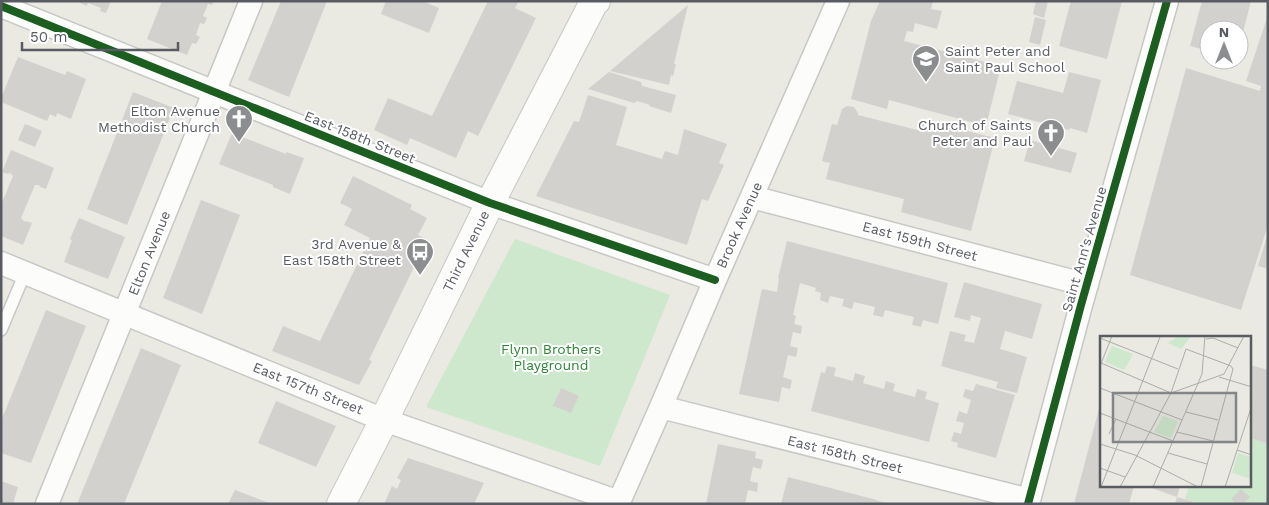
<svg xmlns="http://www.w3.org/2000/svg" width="1269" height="505" viewBox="0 0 1269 505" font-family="'Work Sans',sans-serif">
<rect width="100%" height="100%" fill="#eae9e2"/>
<path fill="#cee8cd" d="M515 239 670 295 600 466 426 407Z
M1250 438 1268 444V504H1203L1185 499 1189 486H1250Z"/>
<path fill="#d3d1ce" d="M81 1H111L106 13 100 11 101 8 88 3 87 6 80 3Z
M162 1H214L212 5 208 4 203 16 207 18 204 24 200 23 196 35 200 37 196 44 192 43 187 55 147 39Z
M281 1H327L289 97 248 80Z
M386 1H422L439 8 429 33 381 14Z
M488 1H519L515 8 536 18 478 136 468 131 456 158 410 138 407 145 374 130 388 98 432 116Z
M880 1H933L931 9 942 11 937 29 915 23 913 32 907 31 904 41 1001 66 986 126 889 100 887 109 851 99 871 21Z
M1036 1H1048L1044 18 1033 14Z
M1071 1H1122L1107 59 1059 46Z
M1202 1H1251L1240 44 1239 30H1209V51L1190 46Z
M688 5 674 64H676L673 76 671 75 669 85 610 71Z
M1268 15V225L1241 310 1130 275 1186 68 1260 91 1261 86 1246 81Z
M1035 17 1046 20 1040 45 1029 42Z
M18 57 65 75 67 71 86 79 71 119 57 113 56 117 50 114 47 121 1 102V98Z
M609 72 641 82 642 86 676 95 671 113 649 106 650 105 637 101 634 103 588 89Z
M1069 72 1101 80 1087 133 1070 128 1069 130 1008 114 1017 81 1063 93Z
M133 92 174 108 127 225 87 209Z
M588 95 627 107 616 145 662 159 665 151 678 155 684 129 727 144 719 163 724 165 708 201 702 199 687 245 536 196 574 121 579 122Z
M847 106 854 107 858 113V115L921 131 924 120 995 138 971 231 901 212 904 199 826 179 830 163 822 161 832 124 837 125 842 109Z
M25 124 42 131 35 147 18 140Z
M232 133 286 154V152L304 158 290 194 273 187V185L219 164Z
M1030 140 1077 153 1071 173 1024 161Z
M11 150 54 168 46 189 40 187 39 185H35L21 218 25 222 26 221 32 223 23 245 1 236V205L13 176 10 173 8 174 2 172Z
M353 176 412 205 410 209 427 218 418 235 427 240 369 360 372 361 359 385 272 351 283 326 320 341 370 238 344 225 352 209 340 203Z
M201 200 240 215 202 314 163 298Z
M79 218 125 237 108 279 64 262 72 240 70 239Z
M1267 236H1268V269L1258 266Z
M787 241 948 283 938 324 923 320 921 327 917 326 912 325 914 317 885 310 883 317 873 315 875 307 854 302 852 309 842 306 844 299 830 296 828 303 820 300 821 293 815 291 816 288 800 283 793 315 796 316 794 324 802 326 801 334 793 332 790 346 798 348 796 357 788 355 783 377 792 380 790 389 782 387 779 402 739 394 762 289 777 292 779 278H778Z
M964 282 1042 304 1032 339 1005 331 1000 349 1027 357 1017 393 996 388 998 382 941 366 950 331 966 335 964 341 974 343 981 318 971 315 970 321 954 317Z
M46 310 86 326 31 463 1 453V421Z
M141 348 181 365 124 504H77Z
M1250 365 1268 370V444L1250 438Z
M827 366 836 368 834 376 853 381 855 373 865 376 863 383 884 389 886 381 895 384 893 391 915 397 917 389 927 392 925 399 939 403 929 442 811 411 821 372 825 373Z
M976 384 1015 395 996 458 957 447 958 443 951 441 954 432 961 434 964 423 956 421 959 411 967 414 971 400 963 397 965 389 973 391Z
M561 388 579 396 571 413 553 406Z
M276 401 336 426 316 467 258 443Z
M1101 401 1102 486H1134L1129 504H1074Z
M718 444 756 452 755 458 763 460 761 469 753 467 750 481 758 483 757 492 748 490 745 504H706Z
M408 458 484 483 474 504H384L392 486 397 489 401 480 397 478Z
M788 477 873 499 888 504H781Z
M1 481 18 487 13 504 1 503Z
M1146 486H1180L1177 497 1201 504H1175L1177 497Z
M1241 489 1250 497 1243 504H1236L1231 499Z
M235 490 272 504H228Z"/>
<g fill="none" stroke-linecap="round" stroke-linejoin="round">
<defs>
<path id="service" d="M1 330 25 273"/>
<path id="minor" d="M1 6 490 203 715 280
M752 197 1087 285
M1 263 384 420 619 502
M661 407 1029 500
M47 504 251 1
M618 504 661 407 715 280 838 1
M1028 504 1081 305 1167 1"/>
<path id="secondary" d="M341 504 384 420 490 203 594 2 596 1"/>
</defs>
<use href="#service" stroke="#c7c8c6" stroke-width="14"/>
<use href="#minor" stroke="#c7c8c6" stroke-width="25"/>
<use href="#secondary" stroke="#c6c6c5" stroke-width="30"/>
<use href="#service" stroke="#fcfcfb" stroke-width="11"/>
<use href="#minor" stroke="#fcfcfb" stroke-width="22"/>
<use href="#secondary" stroke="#fcfcfb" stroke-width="28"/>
<defs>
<path id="cycleway" d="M1 6 490 203 715 280
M1028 504 1081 305 1167 1"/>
</defs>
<use href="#cycleway" stroke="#fff" stroke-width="11"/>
<use href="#cycleway" stroke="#1b5e20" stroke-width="8"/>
</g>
<defs>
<symbol id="school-pin" viewBox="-11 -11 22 30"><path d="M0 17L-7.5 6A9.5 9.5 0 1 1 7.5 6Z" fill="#8b8d8f" stroke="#fff"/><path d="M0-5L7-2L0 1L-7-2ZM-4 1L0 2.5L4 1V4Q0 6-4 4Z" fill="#fff"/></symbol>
<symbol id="church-pin" viewBox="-11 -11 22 30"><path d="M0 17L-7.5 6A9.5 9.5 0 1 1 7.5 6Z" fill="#8b8d8f" stroke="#fff"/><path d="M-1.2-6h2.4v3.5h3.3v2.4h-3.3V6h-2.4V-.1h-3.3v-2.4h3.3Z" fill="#fff"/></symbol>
<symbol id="bus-pin" viewBox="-11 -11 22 30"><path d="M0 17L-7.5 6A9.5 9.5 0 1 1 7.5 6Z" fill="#8b8d8f" stroke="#fff"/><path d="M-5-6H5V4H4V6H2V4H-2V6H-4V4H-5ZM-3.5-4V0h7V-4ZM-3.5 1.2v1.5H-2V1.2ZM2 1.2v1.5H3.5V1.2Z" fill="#fff"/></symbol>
</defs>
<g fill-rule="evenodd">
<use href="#school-pin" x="910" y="43" width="32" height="43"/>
<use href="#church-pin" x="223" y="103" width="32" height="43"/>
<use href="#church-pin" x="1035" y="117" width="32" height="43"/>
<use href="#bus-pin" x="404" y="236" width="32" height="43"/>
</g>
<g text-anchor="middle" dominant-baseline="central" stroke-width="4" stroke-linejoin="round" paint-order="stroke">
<g font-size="14" fill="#585c62" stroke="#fff" text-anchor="end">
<text x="945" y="51" text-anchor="start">Saint Peter and<tspan x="945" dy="16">Saint Paul School</tspan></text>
<text x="220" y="111">Elton Avenue<tspan x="220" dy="16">Methodist Church</tspan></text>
<text x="1032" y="125">Church of Saints<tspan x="1032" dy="16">Peter and Paul</tspan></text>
<text x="401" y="244">3rd Avenue &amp;<tspan x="401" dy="16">East 158th Street</tspan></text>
</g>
<g font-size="14" fill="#585c62" stroke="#fff">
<text transform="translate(360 137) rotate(22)">East 158th Street</text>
<text transform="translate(739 225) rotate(-66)">Brook Avenue</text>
<text transform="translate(920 241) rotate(15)">East 159th Street</text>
<text transform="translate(1084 249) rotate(-74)">Saint Ann's Avenue</text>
<text transform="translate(466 251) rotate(-64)">Third Avenue</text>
<text transform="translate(149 253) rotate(-68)">Elton Avenue</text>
<text transform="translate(308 388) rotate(22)">East 157th Street</text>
<text transform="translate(845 454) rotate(14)">East 158th Street</text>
</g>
<g font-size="14" fill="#2d8536" stroke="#fff">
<text x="551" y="349">Flynn Brothers<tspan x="551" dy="16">Playground</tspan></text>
</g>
</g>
<g transform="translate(1100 336)">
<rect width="151" height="151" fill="#eae9e2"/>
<path d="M79 0H91L81 13 68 7ZM12 10 33 18 24 34 5 26ZM63 80 78 85 71 102 54 96ZM138 117 151 121V143L132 137Z" fill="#cee8cd"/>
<path fill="none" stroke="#acadab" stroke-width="1" d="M0 2 78 33M106 3 113 2 138 12M1 27 71 57 86 13 131 30 133 33 101 151M0 30 12 0M119 41 152 51M0 52 82 84M86 76 118 84M0 77 73 105M77 96 113 105M9 98 16 83M0 108 35 119 98 151M137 114 152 119M68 117 107 128M0 132 25 141M1 151 60 1M20 151 71 57 124 38 144 0M53 151 102 38 105 0M125 151 152 69"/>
<path fill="#838688" fill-opacity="0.15" stroke="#838688" stroke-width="2.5" d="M13 57H136V106H13Z"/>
<rect width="151" height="151" fill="none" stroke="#585c62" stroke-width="2.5"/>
</g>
<rect width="1269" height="505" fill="none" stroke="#585c62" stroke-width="5"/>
<g transform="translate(1224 45)"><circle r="24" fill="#ffffff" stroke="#bcbec0"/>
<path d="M0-4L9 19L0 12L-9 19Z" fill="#8b8d8f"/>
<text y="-8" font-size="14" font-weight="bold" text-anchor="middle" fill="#585c62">N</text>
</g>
<path d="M22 42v8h156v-8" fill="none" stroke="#585c62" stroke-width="2.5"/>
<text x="30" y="42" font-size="15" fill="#585c62" stroke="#ffffff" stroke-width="4" paint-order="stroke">50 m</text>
</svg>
